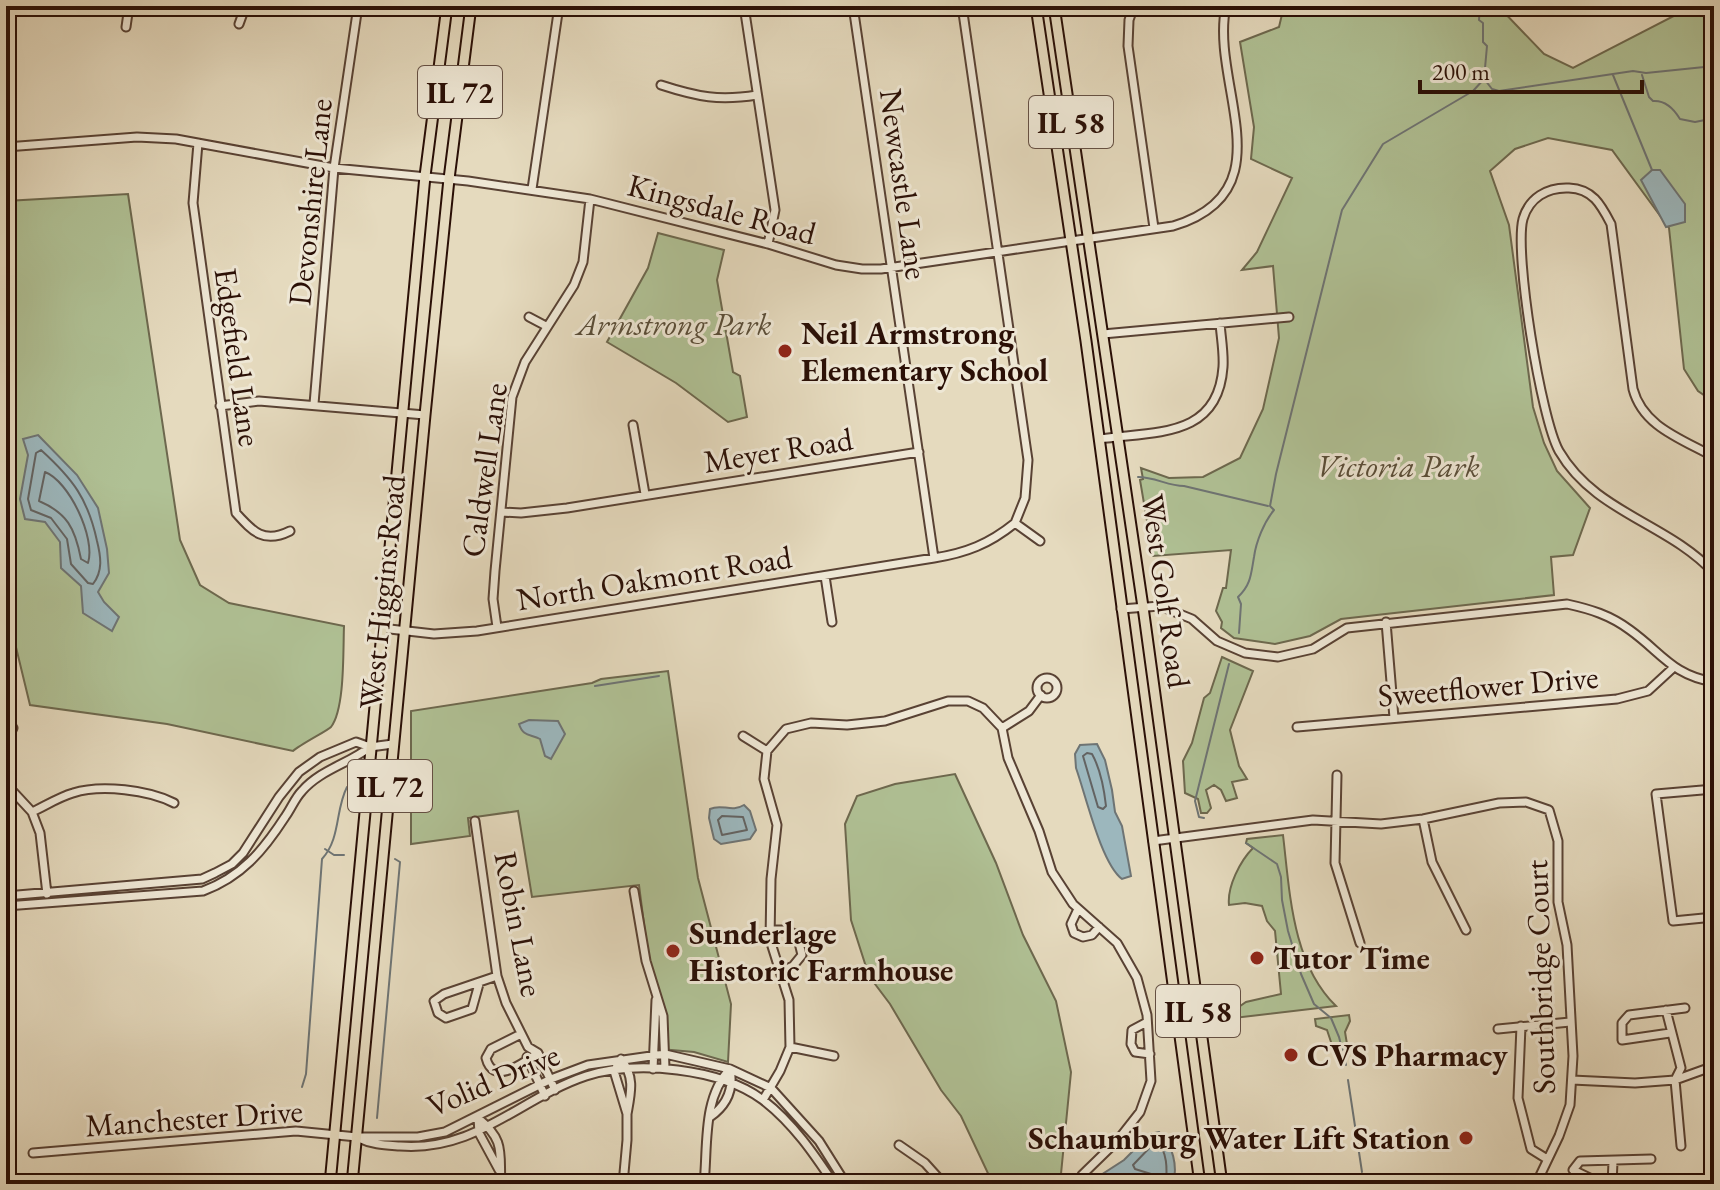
<svg xmlns="http://www.w3.org/2000/svg" width="1720" height="1190" viewBox="0 0 1720 1190" font-family="'EB Garamond',serif">
<rect width="100%" height="100%" fill="#e5dabe"/>
<filter id="stains"><feTurbulence type="fractalNoise" baseFrequency=".0025" numOctaves="4"/><feColorMatrix values="0 0 0 0 .2 0 0 0 0 .09 0 0 0 0 .02 0 0 0 .5 -.17"/></filter>
<radialGradient id="worn" r=".72"><stop offset=".6" stop-color="#630" stop-opacity="0"/><stop offset="1" stop-color="#630" stop-opacity=".3"/></radialGradient>
<path fill="#b0c195" stroke="#6d684e" stroke-width="2" d="M1284 6H1498L1544 54 1573 68 1693 6H1714V402L1698 391 1684 369 1669 228 1612 150 1548 138 1515 149 1490 171 1509 225 1533 407 1544 443 1557 471 1590 508 1573 555 1551 557 1554 595 1341 619 1310 636 1275 644 1234 638 1221 628 1222 622 1216 611 1223 588H1226L1231 550 1153 556 1140 480 1143 479 1141 468 1169 478 1203 477 1240 458 1263 409 1279 338 1273 266 1242 270 1257 252 1292 178 1251 159 1254 127 1240 42 1279 27Z
M128 194 180 540 200 585 229 603 344 626C343 651 345 709 331 727 327 731 301 744 293 751L167 724 30 705 6 606V201Z
M658 233 724 250 717 280 733 372 740 376 747 417 728 422 676 383 607 342 648 268Z
M1222 657 1253 671 1230 730 1239 766 1247 779 1232 782 1237 798 1226 801 1221 790 1214 785 1206 790 1211 808 1207 813H1201L1198 799 1185 793 1183 761 1192 743 1204 698 1210 693Z
M668 671 698 878 731 1004 728 1062 694 1052 660 1049 639 885 532 897 518 811 468 818 470 836 411 844V711L592 683 601 679Z
M955 774 996 863 1023 935 1056 1001 1071 1072 1060 1184H993L961 1116 941 1090 890 1004 869 976 851 920 845 824 857 796 895 784Z
M1283 835C1290 894 1292 963 1336 1006L1217 1020V1010L1233 1011 1246 1002 1281 994 1275 931 1267 921 1262 906 1245 903 1229 905C1227 887 1240 861 1253 848L1246 843 1247 839Z
M1349 1015 1350 1021 1345 1032 1348 1050 1337 1051 1336 1046 1332 1045 1327 1030 1316 1026 1315 1019Z"/>
<path fill="#9cb7bd" stroke="#6e7474" stroke-width="2" d="M1652 170H1660L1685 204V222L1666 227 1641 180Z
M38 435 77 475 98 508 107 549 109 573 98 592 104 602 119 617 112 631 83 613 81 586 61 568 60 542 45 522 25 519 20 499 28 455 23 439Z
M529 720 558 721 565 734 551 759 545 756 540 739C531 734 523 737 519 724Z
M1097 744 1105 760 1112 790 1115 812 1122 826 1131 876 1122 879C1101 863 1086 796 1076 768L1075 754 1080 745Z
M744 805 750 811 756 830 750 839 721 844 714 839 709 818 710 809C722 803 731 813 744 805Z
M1159 1132C1173 1145 1178 1166 1173 1184H1151L1142 1178 1135 1177 1103 1184 1099 1180 1101 1175 1124 1160 1150 1134Z"/>
<g fill="none" stroke-linecap="round" stroke-linejoin="round">
<path stroke="#636362" stroke-width="2" d="M41 450C73 479 88 499 97 541 101 557 103 571 93 584L88 583 71 564 67 539 51 518 31 510 28 499 36 453Z
M45 472C69 481 96 538 88 563L81 559C75 528 67 513 39 501Z
M1087 753 1092 754C1101 770 1104 788 1106 806L1103 809 1098 807 1083 756Z
M722 816 743 817 747 830 722 835 718 820Z
M1154 1184 1151 1174 1135 1169 1133 1165 1156 1141C1168 1151 1167 1170 1166 1184"/>
<path stroke="#6e7474" stroke-width="2" d="M1613 75 1652 170
M1642 75 1649 97 1653 101C1666 100 1674 109 1680 119L1695 122 1705 120 1708 127H1714
M1485 80 1492 89 1499 91 1633 71 1646 73 1714 66
M1138 477C1155 477 1168 486 1184 486L1268 506
M1239 633 1241 604 1238 597C1251 585 1251 574 1254 557 1256 542 1264 522 1274 510L1270 506 1276 474 1342 210 1383 144 1473 91 1484 79 1487 46 1483 42V23L1479 20 1480 6
M595 686 659 676
M1204 818 1199 817 1195 801 1229 664
M1246 843 1277 864 1281 877 1282 900 1288 931 1301 974 1314 1004 1331 1018 1339 1037 1346 1065
M325 849 334 855H344
M1348 1080 1362 1172
M302 1087 306 1074 322 859C341 838 335 810 347 787
M377 1118 400 862 395 859"/>
<defs>
<path id="minor" d="M744 6 775 210 768 244
M853 6 934 558
M962 6 1028 460 1025 498 1015 523 1040 541
M1134 6 1129 20 1128 46 1154 228
M15 9 16 6
M239 24 243 13 240 6
M126 27 129 6
M661 85C698 97 719 101 757 95
M198 143 193 203 236 513C253 532 264 544 290 531
M6 147 137 137 176 139 334 168 468 181 590 199 768 244 836 265 862 269H881L1173 226C1289 191 1209 84 1226 6
M532 189 559 6
M529 317 546 326
M1103 334 1289 317
M314 404 334 168 358 6
M220 406 259 401 425 415
M633 425 645 494
M1099 439C1154 431 1218 439 1223 367 1224 353 1221 337 1220 323
M1714 457C1682 439 1643 427 1633 389L1611 224C1601 205 1593 189 1569 188 1547 187 1529 198 1523 219 1514 253 1541 419 1559 451 1595 513 1668 523 1714 573
M501 512 521 513 567 508 919 452
M825 576 832 622
M1121 609 1160 606 1192 619 1217 641 1245 653 1278 657 1313 649 1347 628 1567 604C1590 609 1610 615 1630 630 1662 653 1672 675 1714 682
M1386 622 1394 718
M497 627 493 599 495 571 512 397 525 362 574 285 583 262 590 199
M381 628 434 634 477 631 934 558C966 553 989 544 1015 523
M1037 688a10 10 0 1 1 20 0a10 10 0 1 1-20 0Z
M1297 727 1617 699 1648 691 1673 668
M1002 728 1029 711 1041 695
M743 736 767 751
M6 742 13 728
M1337 775 1335 863 1360 943
M6 784 32 812 40 833 47 894
M1714 789 1656 794 1673 921 1714 917
M32 812C45 806 59 797 73 793 101 784 149 790 174 803
M1423 819 1432 862 1466 930
M475 821 497 976 506 1003 528 1047 538 1053 555 1090
M1153 841 1313 820 1381 824 1423 819 1499 803 1526 802 1549 810 1558 841V902L1567 945 1573 1056 1570 1105 1559 1136 1536 1184
M634 891 646 961 663 1016 665 1068
M6 896 202 879 215 873 232 864 243 853 279 797 299 772 320 757 356 742 370 747 393 744
M6 906 203 891C241 877 263 851 285 817 291 809 295 798 302 791 320 770 348 764 370 747
M1078 909 1071 924 1074 933 1083 937 1092 935 1099 927
M770 930H786L797 935 802 955 793 966 780 972
M479 984 472 1009 446 1018 438 1013 434 1001 444 994 497 976
M1666 1010 1681 1068 1675 1080 1681 1146
M1147 1022 1132 1030 1131 1044 1135 1052 1150 1054
M1521 1026 1518 1098 1531 1149 1547 1159
M1498 1029 1570 1022
M1670 1033 1622 1040V1023L1629 1015 1685 1008
M521 1034 491 1049 486 1058C493 1086 522 1064 538 1053
M790 1047 834 1056
M527 1057 545 1096
M653 1069 656 1000
M1572 1080 1635 1083 1675 1080 1714 1066
M763 1100 780 1071 790 1047 789 1000 770 940 771 879 777 825 764 779 767 751 786 729 811 723 847 725 885 721 948 701H968L983 708 1002 728 1008 758 1039 831 1052 872 1073 904 1117 943 1137 978 1147 1015 1151 1081 1140 1112 1118 1140 1082 1175 1079 1184
M710 1117C727 1105 734 1089 730 1069
M478 1118C506 1141 499 1153 501 1184
M478 1118 479 1133 499 1170
M359 1138C373 1145 385 1145 400 1146 476 1152 520 1098 586 1076 637 1060 720 1068 763 1100 793 1123 814 1154 834 1184
M899 1145 925 1163 944 1184
M33 1153 296 1131 357 1137H418L445 1132 551 1079 588 1065 665 1054 730 1069 771 1088 819 1141 846 1184
M623 1184 627 1140V1114L614 1071 621 1059C635 1077 631 1092 627 1114
M704 1184C708 1147 702 1098 730 1069
M1378 1184 1408 1180 1464 1184
M1602 1184 1573 1170 1580 1161 1651 1159
M1612 1184 1613 1162"/>
<path id="major" d="M1036 6 1086 341 1200 1184
M1054 6 1143 607 1222 1184
M330 1184 425 176 447 6
M352 1184 425 415 449 179 471 6"/>
</defs>
<use href="#minor" stroke="#594234" stroke-width="11"/>
<use href="#major" stroke="#2a0f06" stroke-width="13"/>
<use href="#minor" stroke="#eee7d5" stroke-width="7"/>
<use href="#major" stroke="#e5dabe" stroke-width="9"/>
</g>
<g fill="#8f2418" stroke="#eee7d5" stroke-width="3">
<circle cx="785" cy="351" r="8"/>
<circle cx="673" cy="951" r="8"/>
<circle cx="1257" cy="958" r="8"/>
<circle cx="1291" cy="1055" r="8"/>
<circle cx="1466" cy="1138" r="8"/>
</g>
<g text-anchor="middle" dominant-baseline="central" stroke-width="6" stroke-linejoin="round" paint-order="stroke">
<g fill="#eee7d5" stroke="#655044" stroke-width="2">
<rect x="418" y="66" width="84" height="52" rx="6"/>
<rect x="1029" y="96" width="84" height="52" rx="6"/>
<rect x="348" y="760" width="84" height="52" rx="6"/>
<rect x="1156" y="985" width="84" height="52" rx="6"/>
</g>
<g font-size="30" font-weight="bold" fill="#2a0f06">
<text x="460" y="92">IL 72</text>
<text x="1071" y="122">IL 58</text>
<text x="390" y="786">IL 72</text>
<text x="1198" y="1011">IL 58</text>
</g>
<g font-size="32" fill="#2a0f06" stroke="#eee7d5">
<text transform="translate(904 184) rotate(82)">Newcastle Lane</text>
<text transform="translate(310 202) rotate(-84)">Devonshire Lane</text>
<text transform="translate(722 209) rotate(15)">Kingsdale Road</text>
<text transform="translate(238 357) rotate(82)">Edgefield Lane</text>
<text transform="translate(778 450) rotate(-9)">Meyer Road</text>
<text transform="translate(484 470) rotate(-82)">Caldwell Lane</text>
<text transform="translate(654 578) rotate(-9)">North Oakmont Road</text>
<text transform="translate(1166 591) rotate(82)">West Golf Road</text>
<text transform="translate(382 592) rotate(-84)">West Higgins Road</text>
<text transform="translate(1488 686) rotate(-5)">Sweetflower Drive</text>
<text transform="translate(519 924) rotate(79)">Robin Lane</text>
<text transform="translate(1540 977) rotate(-92)">Southbridge Court</text>
<text transform="translate(493 1080) rotate(-23)">Volid Drive</text>
<text transform="translate(194 1118) rotate(-4)">Manchester Drive</text>
</g>
<g font-size="32" font-style="italic" fill="#594d38" stroke="#eee7d5">
<text x="674" y="324">Armstrong Park</text>
<text x="1398" y="466">Victoria Park</text>
</g>
<g font-size="32" font-weight="bold" fill="#2a0f06" stroke="#eee7d5" text-anchor="start">
<text x="801" y="333">Neil Armstrong<tspan x="801" dy="37">Elementary School</tspan></text>
<text x="689" y="933">Sunderlage<tspan x="689" dy="37">Historic Farmhouse</tspan></text>
<text x="1273" y="958">Tutor Time</text>
<text x="1307" y="1055">CVS Pharmacy</text>
<text x="1450" y="1138" text-anchor="end">Schaumburg Water Lift Station</text>
</g>
</g>
<rect width="1720" height="1190" fill="none" stroke="#e5dabe" stroke-width="32"/>
<rect x="8" y="8" width="1704" height="1174" fill="none" stroke="#2a0f06" stroke-width="4"/>
<rect x="16" y="16" width="1688" height="1158" fill="none" stroke="#2a0f06" stroke-width="2"/>
<path d="M1420 80v12h222v-12" fill="none" stroke="#2a0f06" stroke-width="4"/>
<text x="1432" y="80" font-size="24" fill="#2a0f06" stroke="#eee7d5" stroke-width="6" paint-order="stroke">200 m</text>
<rect width="100%" height="100%" filter="url(#stains)"/>
<rect width="100%" height="100%" fill="url(#worn)"/>
</svg>
